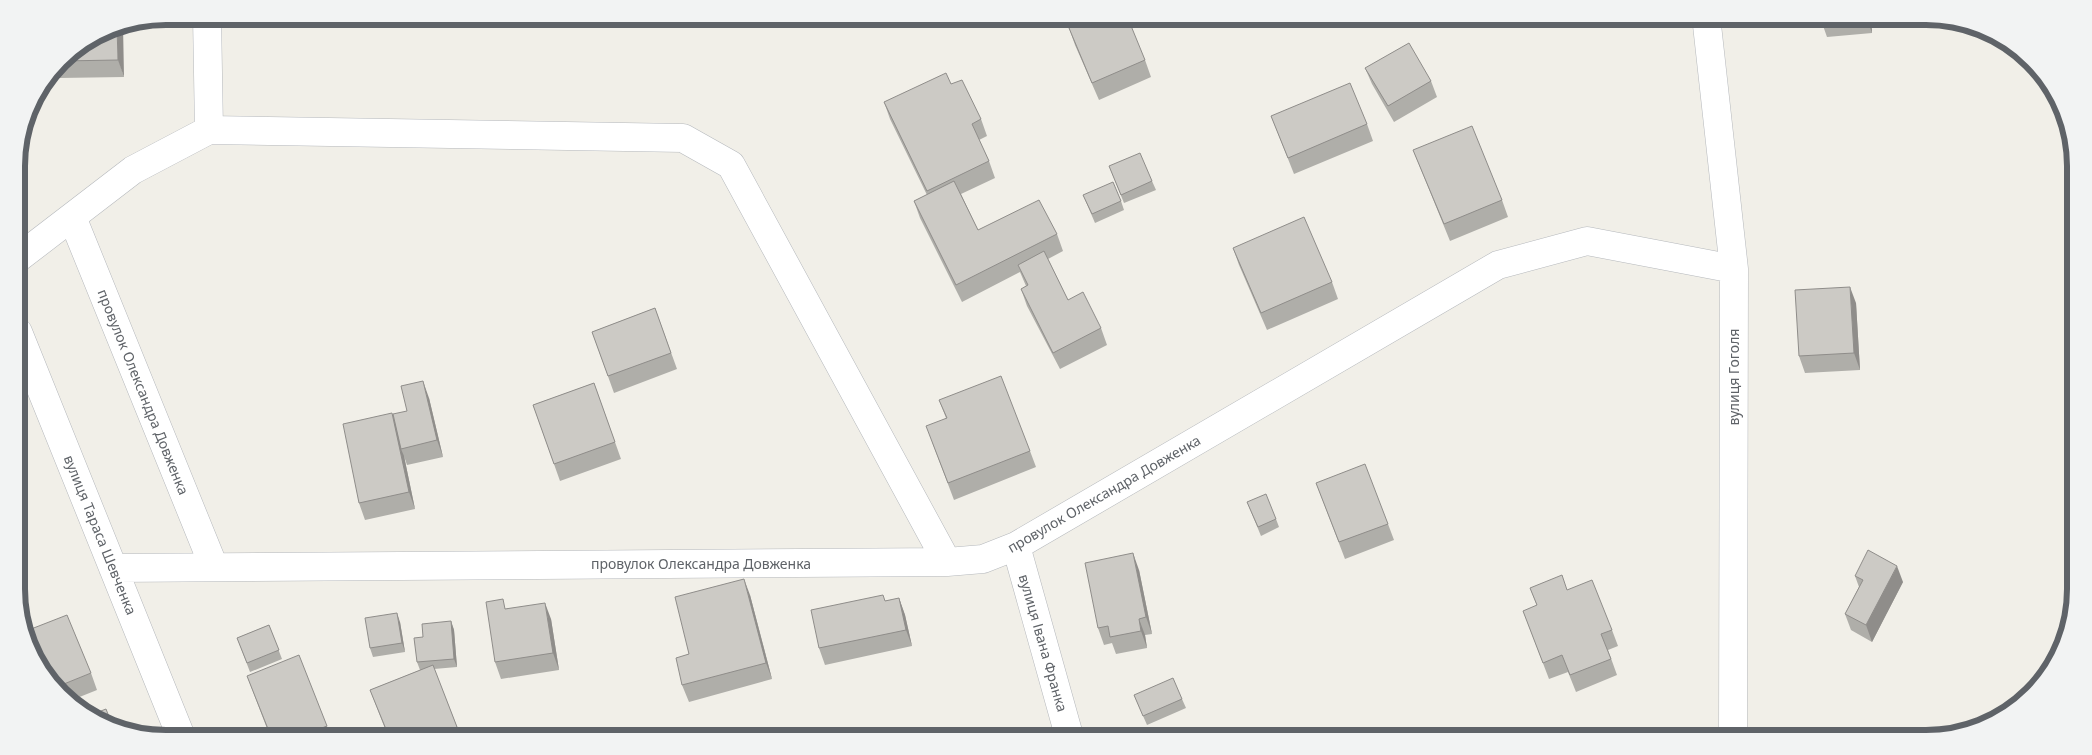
<svg xmlns="http://www.w3.org/2000/svg" width="2092" height="755" viewBox="0 0 2092 755" font-family="'Noto Sans',sans-serif">
<rect width="100%" height="100%" fill="#f1efe8"/>
<g fill="none" stroke-linecap="round" stroke-linejoin="round">
<!-- street casing -->
<g stroke="#b5b8bc" stroke-width="29">
<path id="street" d="M1706,16L1734,269L1733,738
M209,130L683,138L731,165L947,562
M72,217L214,567
M17,259L133,170L209,130L207,16
M18,332L182,739
M1016,546L1070,739
M113,568L947,562L983,559L1016,546L1498,265L1587,241L1734,269"/>
</g>
<!-- street -->
<use href="#street" stroke="#fff" stroke-width="28"/>
</g>
<!-- wall -->
<path fill="#afaea9" d="M1820,16H1871L1872,33L1827,37L1821,20Z
M109,28L124,77L59,78L56,68L67,54Z
M1069,28L1145,60L1151,77L1099,100L1075,45Z
M1365,68L1431,81L1437,97L1394,122L1372,84Z
M951,84L981,119L987,136L979,140L989,161L995,178L961,194L978,230L1057,234L1063,251L1048,259L1068,300L1101,328L1107,345L1060,369L1027,306L1021,289L1026,286L1020,272L962,302L920,218L914,201L927,195L890,119L884,102Z
M1271,116L1367,124L1373,141L1294,174Z
M1413,150L1502,200L1508,217L1450,241Z
M1109,166L1152,181L1156,190L1124,203Z
M1083,195L1121,201L1124,210L1095,223Z
M1233,248L1332,282L1338,299L1267,330L1239,265Z
M1856,303L1860,370L1805,373L1799,356Z
M655,308L677,369L614,393L592,332Z
M594,383L621,459L560,481L533,405Z
M429,398L443,457L407,465L404,456L415,509L365,520L359,503L394,420L407,411Z
M939,400L1030,451L1036,467L954,500L932,442L946,418Z
M1316,483L1388,524L1394,540L1345,559Z
M1247,502L1276,519L1279,527L1261,536Z
M1139,570L1152,634L1145,635L1147,648L1116,654L1112,643L1104,645L1098,628Z
M1855,576L1903,582L1872,642L1851,630L1845,614L1859,587Z
M1530,588L1567,590L1612,630L1618,646L1608,650L1617,675L1576,692L1568,672L1549,679L1523,611L1537,606Z
M750,595L772,679L689,702L682,685L689,654Z
M899,598L905,615L912,646L825,665L819,648L885,601Z
M507,608L551,619L559,670L501,679L495,662Z
M451,621L454,630L457,667L434,669L462,739H389L370,690L420,670L417,662L423,637Z
M400,622L405,652L373,657L370,648Z
M269,625L282,659L250,672L237,638Z
M91,673L97,690L72,700L53,688Z
M247,676L327,726L332,739H271Z
M1134,695L1182,699L1186,708L1147,725Z"/>
<!-- shaded-wall -->
<path fill="#8f8d8a" d="M1866,16H1871L1872,33Z
M123,25L124,77L118,60L117,26Z
M1850,287L1856,303L1860,370L1854,353Z
M423,381L429,398L443,457L437,440Z
M392,413L398,430L401,449L404,456L415,509L409,492Z
M1133,553L1139,570L1152,634L1146,617Z
M1897,566L1903,582L1872,642L1866,625Z
M744,579L750,595L772,679L766,663Z
M899,598L905,615L912,646L906,630Z
M545,603L551,619L559,670L553,653Z
M397,613L400,622L405,652L402,643Z
M1139,619L1145,635L1147,648L1141,631Z
M451,621L454,630L457,667L454,659Z"/>
<!-- building -->
<path fill="#cccac5" stroke="#8f8d8a" d="M1097,16H1127L1145,60L1092,83L1069,28Z
M1820,16H1865L1821,20Z
M117,26L118,60L61,61L67,54L109,28Z
M1409,43L1431,81L1388,106L1365,68Z
M946,73L951,84L962,80L981,119L972,124L989,161L927,191L884,102Z
M1350,83L1367,124L1288,158L1271,116Z
M1472,126L1502,200L1444,224L1413,150Z
M1140,153L1152,181L1121,195L1109,166Z
M954,181L978,230L1039,200L1057,234L956,285L914,201Z
M1113,182L1121,201L1092,214L1083,195Z
M1304,217L1332,282L1261,313L1233,248Z
M1044,251L1068,300L1083,292L1101,328L1053,353L1021,289L1028,285L1018,265Z
M1850,287L1854,353L1799,356L1795,290Z
M655,308L671,353L608,376L592,332Z
M1001,376L1030,451L948,483L926,426L947,418L939,400Z
M423,381L437,440L401,449L393,414L407,411L401,386Z
M594,383L615,442L554,464L533,405Z
M392,413L409,492L359,503L343,424Z
M1365,464L1388,524L1339,542L1316,483Z
M1266,494L1276,519L1258,527L1247,502Z
M1868,550L1897,566L1866,625L1845,614L1863,580L1855,576Z
M1133,553L1146,617L1139,619L1141,631L1110,637L1108,626L1098,628L1085,563Z
M1562,575L1567,590L1592,580L1612,630L1601,634L1611,659L1570,675L1562,655L1543,663L1523,611L1537,605L1530,588Z
M744,579L766,663L682,685L676,658L689,654L675,597Z
M883,595L885,601L899,598L906,630L819,648L811,610Z
M503,599L505,609L545,603L553,653L495,662L486,602Z
M397,613L402,643L370,648L365,618Z
M67,615L91,673L54,688L26,631Z
M451,621L454,659L417,662L414,638L423,637L422,624Z
M269,625L279,650L247,663L237,638Z
M299,655L327,726L294,739H272L247,676Z
M433,665L457,727L429,739H390L370,690Z
M1173,678L1182,699L1143,716L1134,695Z
M106,709L113,727L93,714Z
M324,731L326,739H306Z"/>
<g text-anchor="middle" stroke-width="4" stroke-linejoin="round" paint-order="stroke">
<!-- street labels -->
<g font-size="14" fill="#5f6368" stroke="#fff">
<text transform="translate(1734 377) rotate(-90)" y="5">вулиця Гоголя</text>
<text transform="translate(143 392) rotate(68)" y="5">провулок Олександра Довженка</text>
<text transform="translate(1104 494) rotate(-30)" y="5">провулок Олександра Довженка</text>
<text transform="translate(100 535) rotate(68)" y="5">вулиця Тараса Шевченка</text>
<text x="701" y="569">провулок Олександра Довженка</text>
<text transform="translate(1043 643) rotate(74)" y="5">вулиця Івана Франка</text>
</g>
</g>
<!-- crop -->
<path d="M0 0H2092V755H0ZM166 25H1926A141 141 0 0 1 2067 166V589A141 141 0 0 1 1926 730H166A141 141 0 0 1 25 589V166A141 141 0 0 1 166 25Z" fill="#f2f3f3" fill-rule="evenodd"/>
<path fill="none" stroke="#5f6368" stroke-width="6" d="M166 25H1926A141 141 0 0 1 2067 166V589A141 141 0 0 1 1926 730H166A141 141 0 0 1 25 589V166A141 141 0 0 1 166 25Z"/>
</svg>
